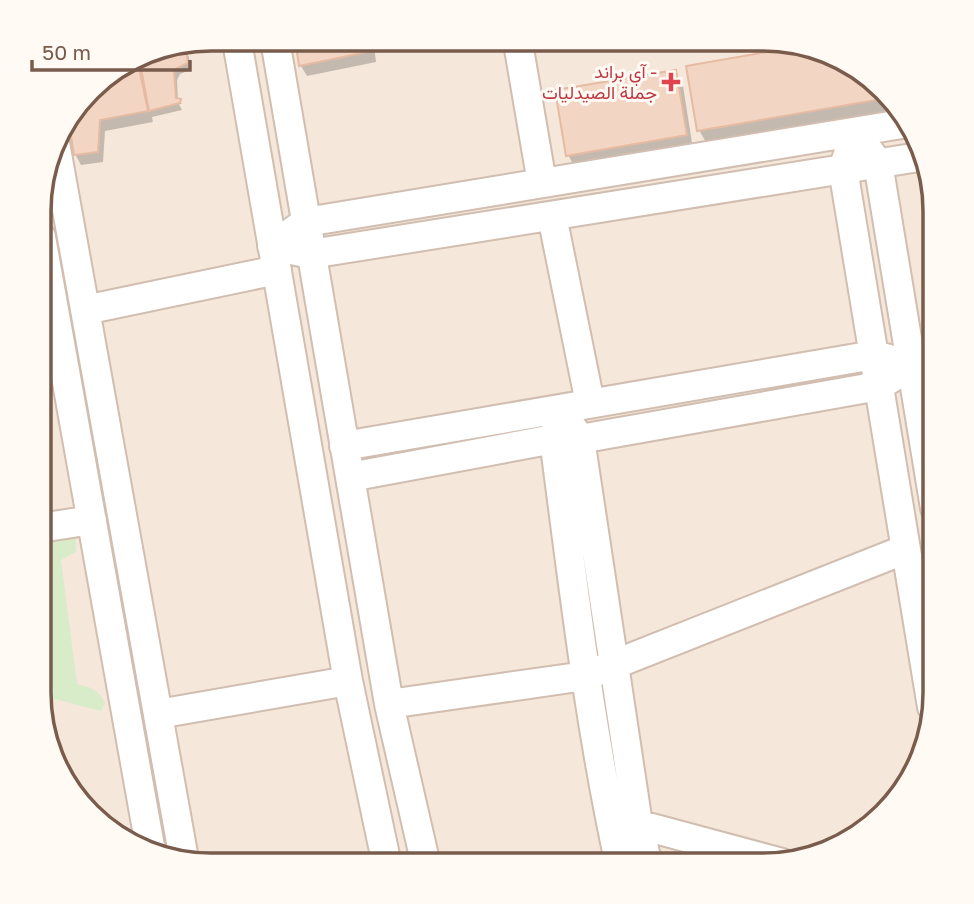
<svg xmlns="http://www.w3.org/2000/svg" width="974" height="904" viewBox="0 0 974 904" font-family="'Golos Text',Vazirmatn,sans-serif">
<rect width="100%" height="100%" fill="#fdf6ec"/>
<!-- residential -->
<path fill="#f5e8da" d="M774,39L840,56L893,98L922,145L935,200V693L918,769L876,823L828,852L774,865H211L135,848L81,806L52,758L39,704L42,178L62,125L98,81L155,48Z"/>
<!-- green -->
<path fill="#d8ecc9" d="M63,536L76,539V552L61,560L77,684C92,688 98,689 105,703L101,711L39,695L40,557L44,556V539Z"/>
<!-- shadow -->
<path fill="#0003" d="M374,45L376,62L307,76L301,66L298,46Z
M185,50L189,57L190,70L180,74L177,80L178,100L182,104H179L182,110L152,117L153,122L105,131L103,162L81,165L75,154L69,116L98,81L137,59L143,69Z
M840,56L885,91L888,113L707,144L699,130Z
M675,72L683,86L693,149L576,169L568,155Z"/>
<!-- building -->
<path fill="#f3d5c3" stroke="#e6bba3" stroke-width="2" d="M371,45L372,51L299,66L296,46Z
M802,46L840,56L880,87L882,99L697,131L686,66Z
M186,48L188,63L177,68L174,72L176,98L181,99L180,103L149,111L139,57L143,55Z
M137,58L148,111L100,120L98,152L74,155L68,118L98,81Z
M676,70L687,135L566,156L555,90Z"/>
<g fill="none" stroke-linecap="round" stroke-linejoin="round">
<!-- minor casing -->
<g stroke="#d1beb0" stroke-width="32">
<path id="minor" d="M518,43L542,183
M276,46L389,704L426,865
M238,47L348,681L387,865
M908,123L306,222L272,246L311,254L925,156
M55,143L184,859
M867,148L878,163L935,508
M849,151L843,169L932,707
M552,216L590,403
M41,237L151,852
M85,310L277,270
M558,422L554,439C573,582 589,725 620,865
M570,424L580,439L638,824L648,865
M344,446L874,355L912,365
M350,477L554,439H580L879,386L895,376
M40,528L92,520
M389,704L585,676L906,549
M158,714L348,681
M622,820L782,863"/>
</g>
<!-- minor -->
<use href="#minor" stroke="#fff" stroke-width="28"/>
</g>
<!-- markers -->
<path fill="#e0444e" stroke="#fffaf3" stroke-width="2.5" d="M667.5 71.5h7v7h7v7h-7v7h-7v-7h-7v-7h7z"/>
<g text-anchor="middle" stroke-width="6" stroke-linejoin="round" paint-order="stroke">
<!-- health labels -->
<g font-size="18" fill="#be3a42" stroke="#fffaf3" text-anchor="end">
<text x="657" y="78">آي براند -<tspan x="657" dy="21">جملة الصيدليات</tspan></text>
</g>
</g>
<!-- crop -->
<path d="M0 0H974V904H0ZM211 51H763A160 160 0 0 1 923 211V693A160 160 0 0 1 763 853H211A160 160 0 0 1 51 693V211A160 160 0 0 1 211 51Z" fill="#fffaf3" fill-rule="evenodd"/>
<path fill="none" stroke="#7a5c4d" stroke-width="3.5" d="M211 51H763A160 160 0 0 1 923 211V693A160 160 0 0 1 763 853H211A160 160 0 0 1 51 693V211A160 160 0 0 1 211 51Z"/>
<!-- scale -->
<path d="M32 60v10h158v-10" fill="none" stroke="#7a5c4d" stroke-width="3.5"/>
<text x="42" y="60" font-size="21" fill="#7a5c4d" stroke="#fffaf3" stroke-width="5" paint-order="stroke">50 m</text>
</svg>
